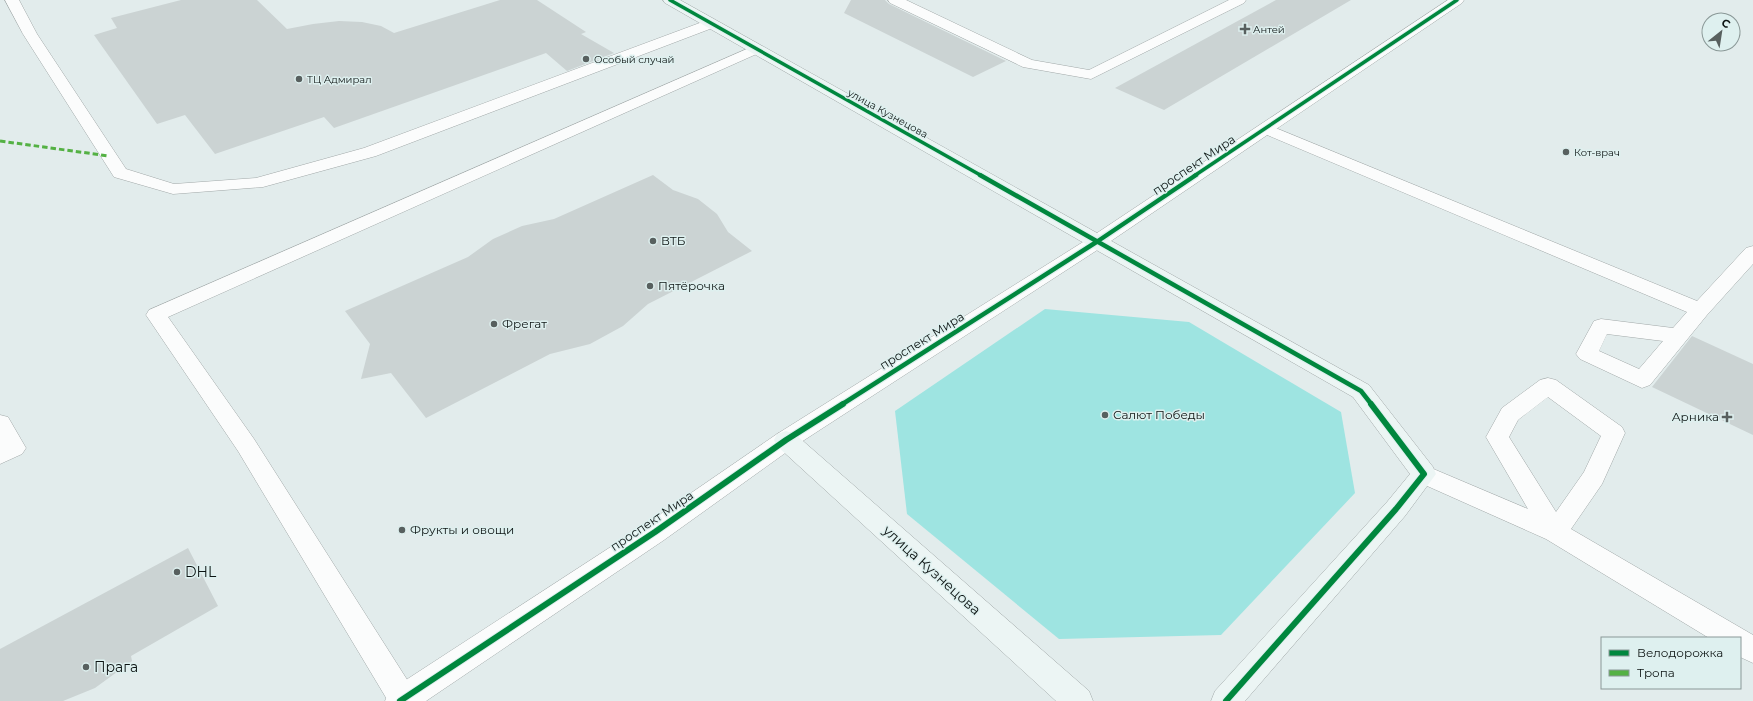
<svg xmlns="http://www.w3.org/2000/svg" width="1753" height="701" viewBox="0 0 1753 701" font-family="Montserrat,sans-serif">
<rect width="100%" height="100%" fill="#e2ecec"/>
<!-- green -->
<path fill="#9ee4e1" d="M1045,309L1189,322L1341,412L1355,493L1221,635L1059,639L907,514L895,411Z"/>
<!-- building -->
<path fill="#cbd3d3" d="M181,0H257L287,29L313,24L339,21L362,22L381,26L394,33L500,0H537L586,32L581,34L614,53L567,71L546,53L334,128L324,117L215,154L185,115L157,124L94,35L117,28L111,18Z
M851,0H885L889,4L1006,61L973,77L844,13Z
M1276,0H1351L1164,110L1115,88Z
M653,175L673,190L698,199L717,214L728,232L752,251L648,304L623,326L590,344L550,354L426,418L391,373L361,379L370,344L345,311L468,257L493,239L522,226L554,219Z
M1692,336L1753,364V435L1652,387Z
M188,548L218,606L131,656L132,661L95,688L63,701H0V649Z"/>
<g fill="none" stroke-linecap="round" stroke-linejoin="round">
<!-- lane casing -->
<g stroke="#a1a8a8" stroke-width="1">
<path id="lane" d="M5,0H19L37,34L126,169L174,184L256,178L364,148L705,21H715L717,24L715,27L376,156L263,187L173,194L114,177L23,34Z
M888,0H906L1032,60L1089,70L1229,0H1246L1244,3L1091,79L1023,67L890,3Z
M756,45L761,46L763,49L761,52L168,317L254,439L413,689L417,699V701H388L238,451L146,315L149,310Z
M1266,124L1697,301L1746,248L1753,246V264L1707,315L1650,385L1642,388L1580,359L1576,354L1594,321L1601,319L1673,328L1687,312L1260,132L1258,129L1260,126ZM1607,334L1663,341L1639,369L1599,351Z
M1548,378L1556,380L1622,427L1625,433L1602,484L1571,529L1753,635V663L1740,657V638H1709L1546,539L1416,481L1412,474L1416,467L1424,465L1528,509L1486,437L1502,408L1540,380ZM1548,397L1601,436L1584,472L1556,512L1509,437L1518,420Z
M0,415L8,417L26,448L22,454L0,464Z"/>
</g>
<!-- street casing -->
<g stroke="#a1a8a8" stroke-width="1">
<path id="street" d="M1448,0H1464L1462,3L1105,245L795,446L664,540L426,701H385L389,691L646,524L777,434L1091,237Z"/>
</g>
<!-- secondary casing -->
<g stroke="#a1a8a8" stroke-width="1">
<path id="secondary" d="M663,0H680L1369,385L1433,467L1436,474L1405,516L1245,701H1211L1215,691L1387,502L1410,474L1353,397L665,3Z
M786,431L795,434L1089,691L1093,701H1056L777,446L774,440L777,434Z"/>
</g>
<!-- lane -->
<use href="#lane" fill="#fbfcfc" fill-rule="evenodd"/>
<!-- street -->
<use href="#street" fill="#fbfcfc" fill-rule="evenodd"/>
<!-- secondary -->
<use href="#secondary" fill="#ecf5f4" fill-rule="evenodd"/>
<!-- quiet -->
<path stroke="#54b144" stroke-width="3" stroke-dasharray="5.5 3" stroke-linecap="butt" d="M0,141L109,156"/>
<!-- cycleway-far2 casing -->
<g stroke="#def0ef" stroke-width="5.5">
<path id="cycleway-far2" d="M670,0L982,176
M1194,176L1457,0"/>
</g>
<!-- cycleway-far1 casing -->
<g stroke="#def0ef" stroke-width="7">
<path id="cycleway-far1" d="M980,175L1361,391L1372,405
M841,405L1098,241L1196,175"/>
</g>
<!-- cycleway casing -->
<g stroke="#def0ef" stroke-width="8">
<path id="cycleway" d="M400,701L655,532L786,440L843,404
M1226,701L1396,509L1424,474L1371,404"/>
</g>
<!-- cycleway-far2 -->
<use href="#cycleway-far2" stroke="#00873e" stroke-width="3.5"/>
<!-- cycleway-far1 -->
<use href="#cycleway-far1" stroke="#00873e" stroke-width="4.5"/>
<!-- cycleway -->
<use href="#cycleway" stroke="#00873e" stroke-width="6"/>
</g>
<!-- markers -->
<g fill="#58605f" stroke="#def0ef" stroke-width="1.5">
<path d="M1243 23h4v4h4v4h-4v4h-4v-4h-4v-4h4z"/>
<circle cx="586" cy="59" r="4"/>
<circle cx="299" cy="79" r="4"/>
<circle cx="1566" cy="152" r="4"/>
<circle cx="653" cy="241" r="4"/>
<circle cx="650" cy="286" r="4"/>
<circle cx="494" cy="324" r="4"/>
<circle cx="1105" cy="415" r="4"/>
<path d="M1725 411h4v4h4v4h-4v4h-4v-4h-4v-4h4z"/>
<circle cx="402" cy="530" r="4"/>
<circle cx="177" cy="572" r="4"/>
<circle cx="86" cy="667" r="4"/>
</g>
<g text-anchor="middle" stroke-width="3" stroke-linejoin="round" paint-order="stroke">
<!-- far-poi labels -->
<g font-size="10" fill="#0d1413" stroke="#def0ef" text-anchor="start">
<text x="1253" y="33">Антей</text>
<text x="594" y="63">Особый случай</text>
<text x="307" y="83">ТЦ Адмирал</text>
<text x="1574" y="156">Кот-врач</text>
</g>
<!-- far-street labels -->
<g font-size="10" fill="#0d1413" stroke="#def0ef">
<text transform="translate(888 113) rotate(29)" y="4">улица Кузнецова</text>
</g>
<!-- street labels -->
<g font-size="12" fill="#0d1413" stroke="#def0ef">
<text transform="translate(1194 165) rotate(-34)" y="4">проспект Мира</text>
<text transform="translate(922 341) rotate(-32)" y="4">проспект Мира</text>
<text transform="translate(652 521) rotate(-34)" y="4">проспект Мира</text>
</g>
<!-- poi labels -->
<g font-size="12" fill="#0d1413" stroke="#def0ef" text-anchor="start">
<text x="661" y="245">ВТБ</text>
<text x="658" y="290">Пятёрочка</text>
<text x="502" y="328">Фрегат</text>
<text x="1113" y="419">Салют Победы</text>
<text x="1719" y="421" text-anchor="end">Арника</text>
<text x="410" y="534">Фрукты и овощи</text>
</g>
<!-- near-street labels -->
<g font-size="14" fill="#0d1413" stroke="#def0ef">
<text transform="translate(932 570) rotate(42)" y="5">улица Кузнецова</text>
</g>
<!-- near-poi labels -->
<g font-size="14" fill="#0d1413" stroke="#def0ef" text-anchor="start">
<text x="185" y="577">DHL</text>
<text x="94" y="672">Прага</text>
</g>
</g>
<!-- legend -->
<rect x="1601" y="637" width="140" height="52" fill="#def0ef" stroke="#8a9897"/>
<rect x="1609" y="650" width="20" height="6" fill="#00873e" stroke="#8a9897"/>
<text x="1637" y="657" font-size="12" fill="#0d1413">Велодорожка</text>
<rect x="1609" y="670" width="20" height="6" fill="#54b144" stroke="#8a9897"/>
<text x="1637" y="677" font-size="12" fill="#0d1413">Тропа</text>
<!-- north arrow -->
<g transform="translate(1721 32) rotate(30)"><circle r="19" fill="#def0ef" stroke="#8a9897"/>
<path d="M0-3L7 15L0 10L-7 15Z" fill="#58605f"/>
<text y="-6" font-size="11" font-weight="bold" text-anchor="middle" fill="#0d1413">С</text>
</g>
</svg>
